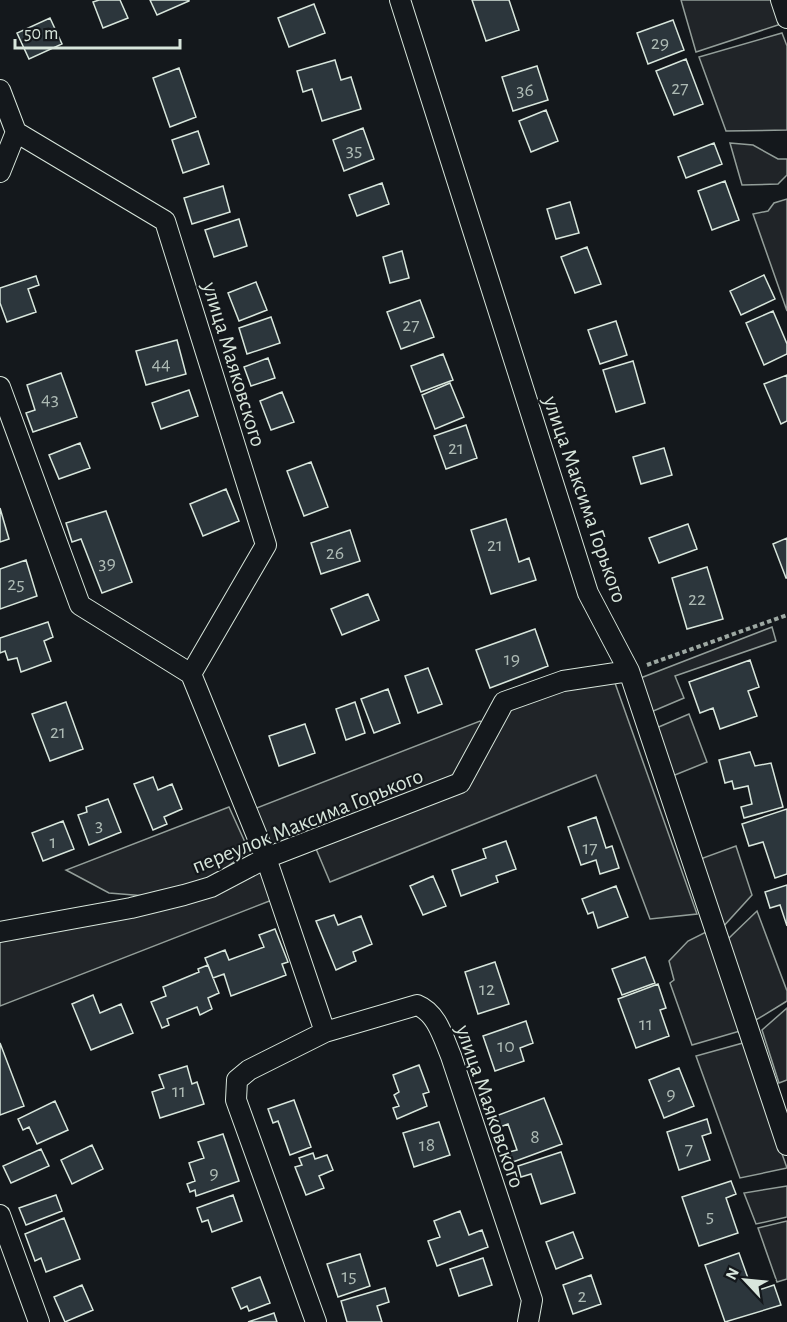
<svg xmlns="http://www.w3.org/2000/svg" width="787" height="1322" viewBox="0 0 787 1322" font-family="'Alegreya Sans',sans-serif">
<rect width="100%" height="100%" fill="#14181c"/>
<!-- green -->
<path fill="#202428" stroke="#939e99" stroke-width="1.5" d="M681,0H773L781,24L696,52Z
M782,33L787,46V130L726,131L699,57Z
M730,143L753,145L778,159H787V175L778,184L742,185Z
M787,199V311L753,214L768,211L774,203Z
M772,627L776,641L675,676L684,698L651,712L638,679Z
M615,683L697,914L650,919L596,775L330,882L314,844L463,789L506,708L557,689Z
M689,714L707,762L670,777L654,729Z
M480,721L483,723L450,784L274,854L254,809Z
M229,807L249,851L210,879L146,896L109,893L66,870Z
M736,846L752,895L721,929L698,869L703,858Z
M262,866L272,900L0,1006V940L208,898Z
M757,911L787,991V1001L756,1020L727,940Z
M706,932L740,1031L692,1045L670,983L674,980L669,961L688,941Z
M787,1008V1080L779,1083L762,1030Z
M743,1043L787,1168L740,1178L696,1056Z
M787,1186V1217L756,1224L744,1193Z
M787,1221V1279L777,1282L758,1228Z"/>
<!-- building -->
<path fill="#2c363c" stroke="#d8e6dc" stroke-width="1.5" d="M99,0H120L128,18L103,28L93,2Z
M150,0H189V1L157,15Z
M472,0H509L519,30L486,41Z
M314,4L325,33L289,47L278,18Z
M50,18L62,44L29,59L17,33Z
M673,20L684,50L648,64L637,33Z
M686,59L703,104L674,115L656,71Z
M335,60L341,80L351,77L361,109L322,121L312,89L303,92L297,71Z
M537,66L548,100L513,111L502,77Z
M179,68L196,117L170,127L153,78Z
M546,110L558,141L531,152L519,121Z
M363,128L374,159L344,171L333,140Z
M198,131L209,164L183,173L172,140Z
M714,143L722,164L686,178L678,157Z
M725,181L739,220L712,230L698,191Z
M382,183L389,204L357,216L349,195Z
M223,186L230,212L192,224L184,198Z
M570,202L579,233L556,239L547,209Z
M239,219L247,246L214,257L205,230Z
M587,247L601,284L575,293L561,257Z
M402,251L409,278L390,283L383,257Z
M764,275L775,299L741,315L730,291Z
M36,276L39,285L28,289L36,312L7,322L0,303V288Z
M256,282L267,310L239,321L228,293Z
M420,300L434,337L401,349L387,312Z
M773,311L787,344V354L764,365L746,323Z
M271,317L280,343L247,354L239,328Z
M616,321L627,355L600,364L588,330Z
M177,340L186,374L146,385L136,351Z
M443,354L453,380L421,392L411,366Z
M268,358L275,378L251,386L244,367Z
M633,361L645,403L616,412L603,370Z
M61,373L77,417L33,432L26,413L35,410L27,385Z
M787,375V421L781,424L764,384Z
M450,383L464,417L435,429L422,395Z
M189,390L198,416L161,429L152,403Z
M282,392L294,422L271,430L260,401Z
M466,425L477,458L446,469L434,436Z
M80,443L90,468L59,479L49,455Z
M664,448L672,475L641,484L633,457Z
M311,462L328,507L304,516L287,471Z
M226,489L239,521L203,536L190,504Z
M0,508L9,539L0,542Z
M106,511L132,582L102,593L81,539L72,542L66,523Z
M506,519L519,562L529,558L536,580L491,594L471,530Z
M688,524L697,549L659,563L649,538Z
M350,530L360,561L321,574L311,543Z
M787,538V578H786L773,544Z
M26,560L37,596L0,609V569Z
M707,567L723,619L687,629L672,578Z
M368,594L379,620L342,635L331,609Z
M48,622L53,637L44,641L51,661L21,672L17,658L8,660L5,651L0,653V638Z
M535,629L548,666L490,688L476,650Z
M750,660L759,687L748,691L757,716L720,729L713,708L700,713L689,682Z
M428,668L442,704L418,713L405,676Z
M388,689L400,723L374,733L361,699Z
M66,702L83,749L50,761L32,714Z
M355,702L365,733L346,740L336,709Z
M305,724L315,753L279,766L269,736Z
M750,752L755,766L771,763L783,807L744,818L741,807L752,804L748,786L734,789L732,781L725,783L719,760Z
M153,777L158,790L172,784L182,809L164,817L167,824L153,830L134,784Z
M108,799L121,832L89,845L78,815L87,812L86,807Z
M787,809V874L775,878L763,842L749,846L742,824Z
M596,817L606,848L612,846L619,868L600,874L596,860L581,865L568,827Z
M63,821L74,849L43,861L32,833Z
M506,841L516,869L496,876L498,882L461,896L452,870L486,858L483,849Z
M433,876L446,906L423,915L410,886Z
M787,885V926L780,905L770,908L765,892Z
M616,886L628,917L598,928L593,912L588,914L582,899Z
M334,915L338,925L361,916L372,944L353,952L356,961L336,970L316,921Z
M275,929L288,962L282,964L286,975L231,996L224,974L213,978L205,958L225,950L229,960L264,947L259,935Z
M645,957L655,983L622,995L612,969Z
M495,962L509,1004L478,1014L465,972Z
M208,965L219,993L208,998L212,1009L200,1015L197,1007L167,1019L169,1025L162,1028L151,1002L166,996L163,987L199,972L198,969Z
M658,984L666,1008L660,1010L669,1036L636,1048L618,999Z
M93,995L100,1013L121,1004L133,1033L91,1050L72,1004Z
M526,1021L533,1043L520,1048L524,1061L495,1071L483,1036Z
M0,1043L24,1106L0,1115Z
M419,1065L429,1092L423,1094L427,1106L397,1119L393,1108L399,1106L394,1095L399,1092L393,1075Z
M187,1066L192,1084L197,1082L204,1104L160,1118L152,1092L164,1088L159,1075Z
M679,1068L694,1106L664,1118L649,1080Z
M544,1098L562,1144L513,1162L509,1152L517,1150L508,1124L500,1127L496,1116Z
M294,1100L311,1147L290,1155L278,1121L273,1123L268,1109Z
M55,1101L68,1130L37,1144L29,1127L23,1130L18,1119Z
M707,1119L711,1133L702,1136L710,1160L679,1170L667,1132Z
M439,1122L450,1155L414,1167L403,1133Z
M223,1134L239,1181L196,1196L195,1190L190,1192L187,1184L195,1181L189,1163L204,1158L198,1142Z
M92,1145L103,1169L72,1184L61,1160Z
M41,1149L49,1166L11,1183L3,1166Z
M561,1152L575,1193L541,1204L531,1174L521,1177L518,1166Z
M313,1153L315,1159L327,1155L333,1170L319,1176L324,1188L306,1195L295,1167L302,1165L299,1158Z
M731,1181L736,1194L726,1198L738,1233L699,1246L682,1197Z
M56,1195L62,1211L26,1225L19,1208Z
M233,1195L242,1221L212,1232L208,1220L202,1222L197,1208Z
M460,1211L469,1235L482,1230L488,1247L437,1266L428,1241L440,1237L434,1221Z
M64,1218L80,1259L46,1272L41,1258L35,1261L25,1234Z
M573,1232L583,1258L556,1269L546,1242Z
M739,1253L753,1292L774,1285L781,1305L725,1322L705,1265Z
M360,1254L370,1286L338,1297L327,1264Z
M483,1258L492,1285L459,1296L450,1269Z
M591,1275L601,1304L573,1314L563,1285Z
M260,1277L270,1303L249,1311L247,1306L241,1309L232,1288Z
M82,1285L93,1310L65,1322L54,1297Z
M385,1288L389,1302L377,1306L382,1322H347L341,1301Z
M274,1313L277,1322H248Z"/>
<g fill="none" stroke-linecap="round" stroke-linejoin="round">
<!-- street casing -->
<g stroke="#d8e6dc" stroke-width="22">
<path id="street" d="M400,0L588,593L629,671L787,1145
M781,0L787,18
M0,90L16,132L165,221L266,545L191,674L266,858L325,1032L417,1005C437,1013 443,1037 451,1056L532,1300L528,1322
M0,172L16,132
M0,387L80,605L191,674
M0,932L131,908L184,895L211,887L266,858L460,783L504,702L563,681L629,671
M0,1215L39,1322
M316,1322L236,1100L237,1080L249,1070L325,1032"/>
</g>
<!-- path -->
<path stroke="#9da8a2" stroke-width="4" stroke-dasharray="4.5 3" stroke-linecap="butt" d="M647,665L787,615"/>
<!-- street -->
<use href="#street" stroke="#14181c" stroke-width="20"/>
</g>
<g text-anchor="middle" stroke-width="4.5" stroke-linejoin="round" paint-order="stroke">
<!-- number labels -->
<g font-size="20" fill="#adbab4">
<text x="660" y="49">29</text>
<text x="680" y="94">27</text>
<text x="525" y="96">36</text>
<text x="354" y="156">35</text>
<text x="411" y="331">27</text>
<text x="161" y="370">44</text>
<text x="50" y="405">43</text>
<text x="456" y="454">21</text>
<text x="495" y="551">21</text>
<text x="335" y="559">26</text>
<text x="107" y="569">39</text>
<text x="16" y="590">25</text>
<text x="697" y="605">22</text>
<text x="512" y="665">19</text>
<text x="58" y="738">21</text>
<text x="99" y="831">3</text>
<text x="53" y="848">1</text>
<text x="590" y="854">17</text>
<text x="487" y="995">12</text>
<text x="646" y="1030">11</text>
<text x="506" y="1052">10</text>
<text x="179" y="1097">11</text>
<text x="671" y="1100">9</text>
<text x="535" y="1143">8</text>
<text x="427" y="1151">18</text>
<text x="689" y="1155">7</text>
<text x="214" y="1179">9</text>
<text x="710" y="1222">5</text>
<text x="349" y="1282">15</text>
<text x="582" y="1302">2</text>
</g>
<!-- street labels -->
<g font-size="22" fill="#d8e6dc" stroke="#14181c">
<text transform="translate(235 364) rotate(73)" y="8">улица Маяковского</text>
<text transform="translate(586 499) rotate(71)" y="8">улица Максима Горького</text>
<text transform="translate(307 820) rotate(-22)" y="8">переулок Максима Горького</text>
<text transform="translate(491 1106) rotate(71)" y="8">улица Маяковского</text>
</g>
</g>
<!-- north arrow -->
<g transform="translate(745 1280) rotate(296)" stroke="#14181c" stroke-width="4.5" paint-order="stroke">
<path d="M0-4.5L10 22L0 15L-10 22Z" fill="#d8e6dc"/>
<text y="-9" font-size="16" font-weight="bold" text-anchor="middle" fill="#d8e6dc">N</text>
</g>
<!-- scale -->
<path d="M15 39v9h165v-9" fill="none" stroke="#d8e6dc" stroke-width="3"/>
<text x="24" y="39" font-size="18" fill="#d8e6dc" stroke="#14181c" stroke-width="4.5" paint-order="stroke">50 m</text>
</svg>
